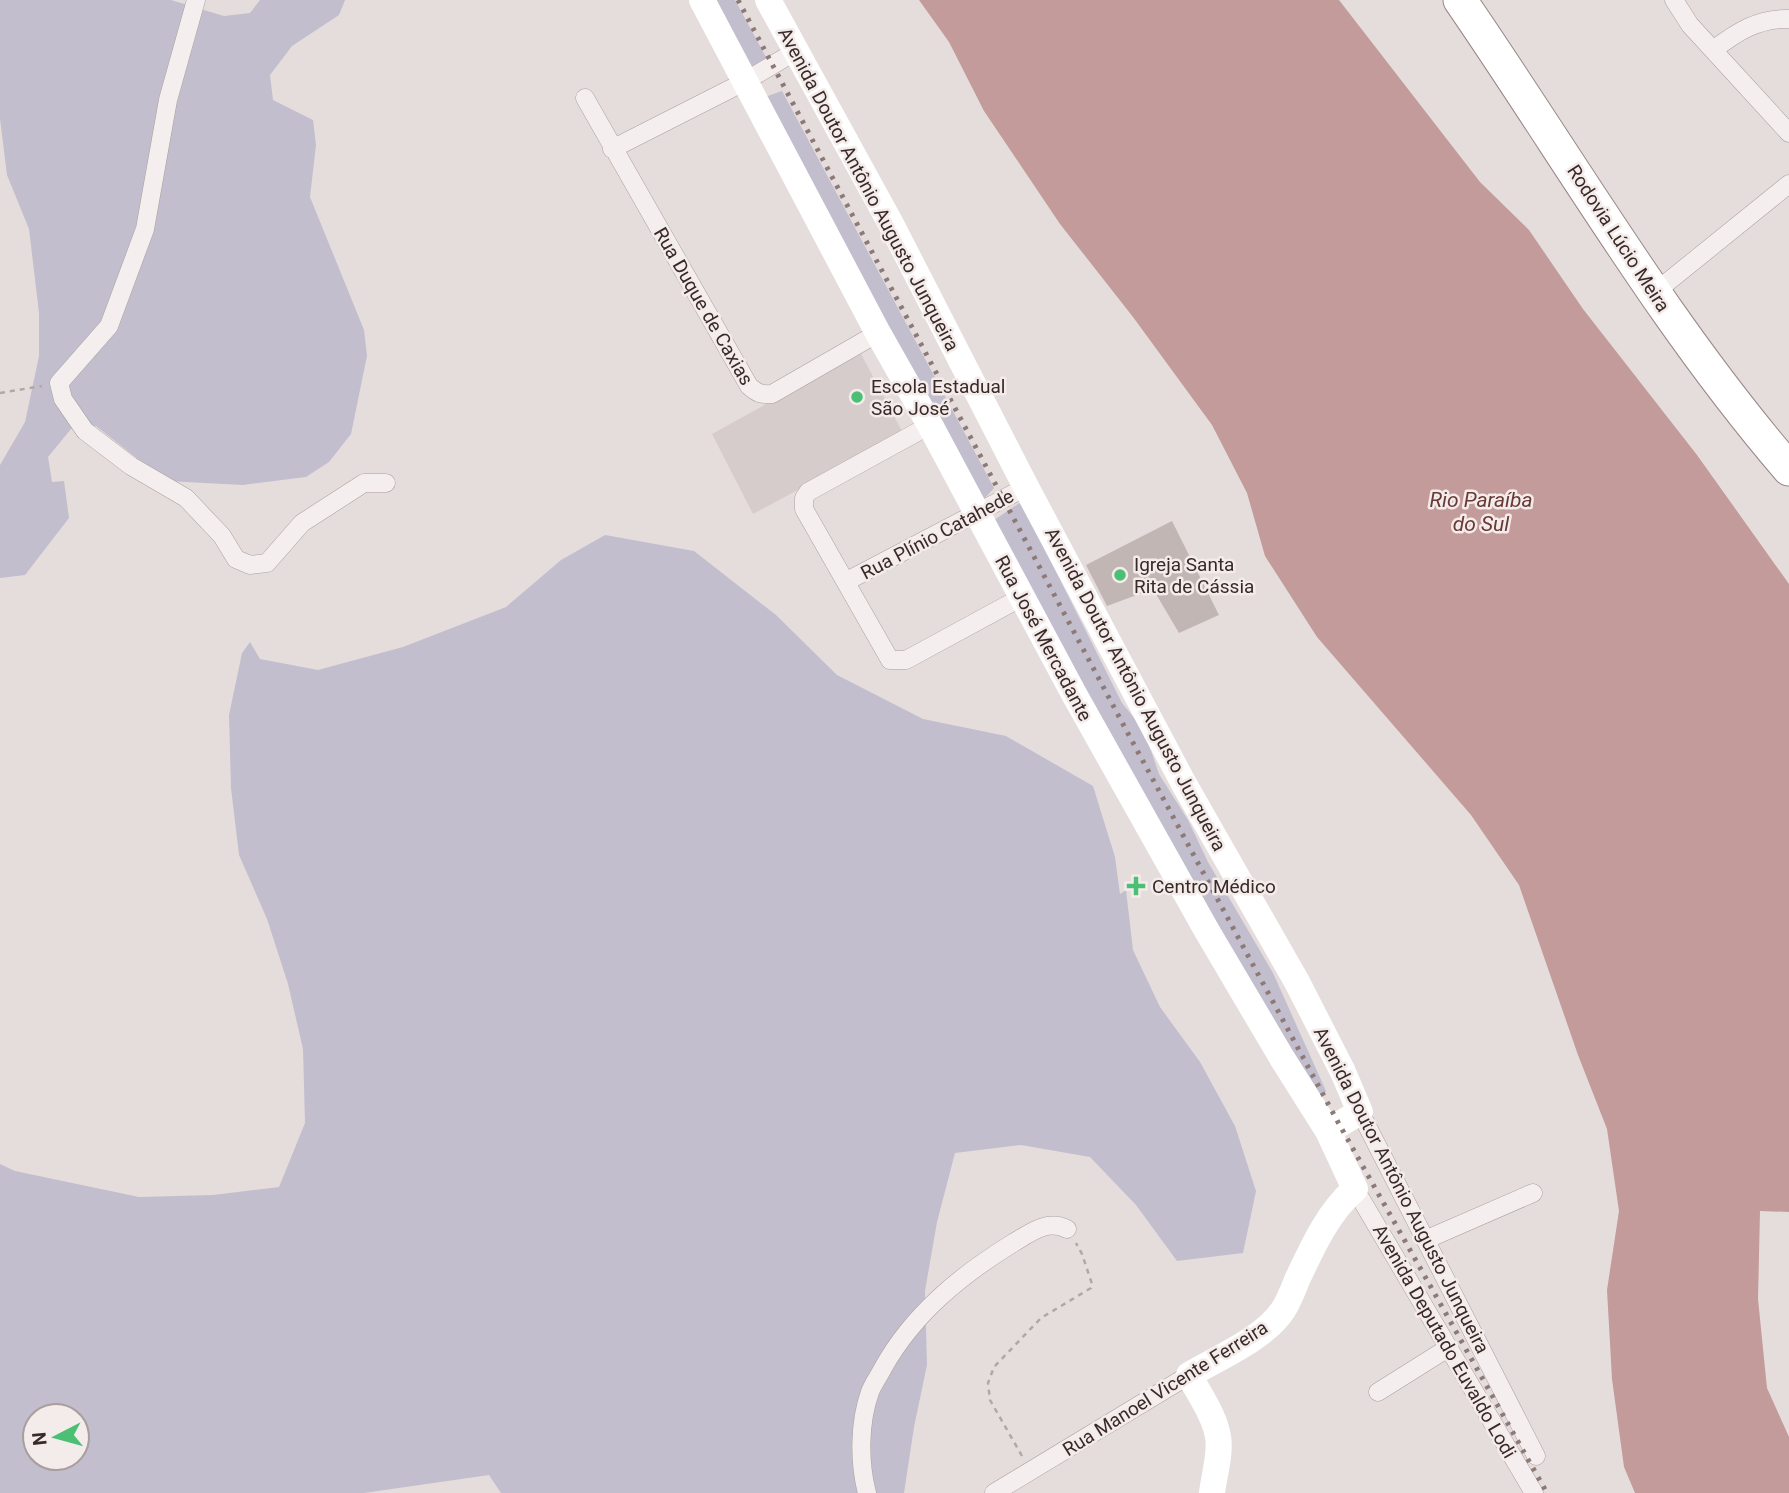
<svg xmlns="http://www.w3.org/2000/svg" width="1789" height="1493" viewBox="0 0 1789 1493" font-family="Roboto,sans-serif">
<rect width="100%" height="100%" fill="#e5dddc"/>
<!-- built -->
<path fill="#d6cccb" d="M860,352L903,433L753,514L712,434Z"/>
<!-- green -->
<path fill="#c2bece" fill-rule="evenodd" d="M0,0H171L224,16L250,13L260,0H345L339,15L292,46L270,75L273,100L313,120L316,145L310,197L364,330L367,356L351,434L329,462L306,477L243,485L166,481L96,426L71,429L48,457L52,482L64,481L69,518L25,575L0,578V465L25,422L39,356V313L29,229L7,175L0,119Z
M707,0H735L768,61L747,76Z
M782,91L994,488L977,507L762,98Z
M1021,502L1122,703L1144,730L1159,774L1188,820L1208,862L1273,973L1326,1091L1314,1107L988,524Z
M605,535L694,551L776,615L837,675L923,719L1006,736L1093,786L1115,857L1120,894L1126,890L1133,950L1160,1007L1200,1062L1235,1126L1256,1191L1243,1253L1177,1261L1136,1205L1090,1157L1021,1145L955,1153L937,1222L925,1291L927,1365L914,1427L904,1493H501L489,1475L364,1493H0V1164L15,1171L139,1197L213,1195L279,1187L305,1123L303,1049L288,984L267,919L239,855L231,788L229,715L242,653L250,642L260,659L318,670L403,647L506,607L561,560ZM35,1416H77V1458H35Z"/>
<!-- water -->
<path fill="#c29b9a" d="M919,0H1339L1480,182L1529,230L1583,309L1697,455L1789,584V1212L1760,1211L1758,1299L1767,1388L1789,1437V1493H1635L1624,1467L1612,1379L1607,1290L1619,1211L1607,1129L1578,1055L1519,885L1471,815L1317,637L1265,556L1247,493L1212,425L1133,317L1060,224L984,111L949,42Z"/>
<!-- building -->
<path fill="#c1b6b4" d="M1172,521L1219,615L1179,633L1153,589L1107,606L1086,565Z"/>
<g fill="none" stroke-linecap="round" stroke-linejoin="round">
<!-- street casing -->
<g stroke="#aba09e" stroke-width="19">
<path id="street" d="M196,0L168,100L145,229L109,326L59,383L63,399L85,431L131,466L186,498L222,536L236,559L250,565L267,563L302,523L364,483H386
M1674,0L1690,25L1789,133
M1713,50C1737,32 1758,18 1789,19
M585,98L749,386C757,393 761,395 772,394L878,333
M612,149L744,82L796,51
M1654,293L1789,184
M930,425L808,492L804,498V509L890,660H906L1022,597
M847,581L1026,487
M1360,1112L1536,1456
M1355,1189L1534,1493
M1425,1240L1533,1193
M1378,1392L1448,1348
M867,1493C859,1462 859,1423 870,1392C873,1384 879,1376 883,1368C913,1314 961,1275 1013,1243C1030,1233 1047,1219 1067,1229
M994,1493L1189,1375"/>
</g>
<!-- highway casing -->
<g stroke="#9a8785" stroke-width="35">
<path id="highway" d="M1460,0C1568,157 1664,324 1789,469"/>
</g>
<!-- path -->
<path stroke="#b1a8a6" stroke-width="2.5" stroke-dasharray="5 5" stroke-linecap="butt" d="M0,393L42,386
M1022,1456L990,1400L988,1383L994,1367L1041,1318L1091,1288L1092,1284L1082,1254L1076,1243"/>
<!-- street -->
<use href="#street" stroke="#f4efee" stroke-width="18"/>
<!-- secondary -->
<path stroke="#fff" stroke-width="26" d="M702,0L878,333L930,425L1074,694L1207,931L1282,1058L1328,1131L1355,1189C1328,1212 1312,1248 1297,1280C1293,1290 1289,1301 1283,1310C1265,1338 1218,1358 1189,1375C1199,1394 1215,1416 1218,1437C1221,1453 1214,1476 1212,1493
M768,0L891,224L1026,487L1184,784L1297,982L1343,1072L1360,1112L1328,1131"/>
<!-- highway -->
<use href="#highway" stroke="#fff" stroke-width="33"/>
<!-- rail -->
<path stroke="#8d7a77" stroke-width="5" stroke-dasharray="3.5 7" stroke-linecap="butt" d="M738,0L1124,726L1339,1124L1547,1493"/>
</g>
<!-- markers -->
<g fill="#4bc075" stroke="#f3eceb" stroke-width="2.5">
<circle cx="857" cy="397" r="7"/>
<circle cx="1120" cy="575" r="7"/>
<path d="M1132.5 875.5h7v7h7v7h-7v7h-7v-7h-7v-7h7z"/>
</g>
<g text-anchor="middle" stroke-width="5" stroke-linejoin="round" paint-order="stroke">
<!-- street labels -->
<g font-size="19" fill="#3a2a27" stroke="#f3eceb">
<text transform="translate(869 189) rotate(62)" y="7">Avenida Doutor Antônio Augusto Junqueira</text>
<text transform="translate(1619 238) rotate(57)" y="7">Rodovia Lúcio Meira</text>
<text transform="translate(704 306) rotate(60)" y="7">Rua Duque de Caxias</text>
<text transform="translate(937 534) rotate(-28)" y="7">Rua Plínio Catahede</text>
<text transform="translate(1044 638) rotate(62)" y="7">Rua José Mercadante</text>
<text transform="translate(1136 689) rotate(62)" y="7">Avenida Doutor Antônio Augusto Junqueira</text>
<text transform="translate(1402 1190) rotate(63)" y="7">Avenida Doutor Antônio Augusto Junqueira</text>
<text transform="translate(1445 1341) rotate(60)" y="7">Avenida Deputado Euvaldo Lodi</text>
<text transform="translate(1165 1388) rotate(-32)" y="7">Rua Manoel Vicente Ferreira</text>
</g>
<!-- poi labels -->
<g font-size="19" fill="#3a2a27" stroke="#f3eceb" text-anchor="start">
<text x="871" y="393">Escola Estadual<tspan x="871" dy="22">São José</tspan></text>
<text x="1134" y="571">Igreja Santa<tspan x="1134" dy="22">Rita de Cássia</tspan></text>
<text x="1152" y="893">Centro Médico</text>
</g>
<!-- water labels -->
<g font-size="21" font-style="italic" fill="#693936" stroke="#f3eceb">
<text x="1481" y="507">Rio Paraíba<tspan x="1481" dy="24">do Sul</tspan></text>
</g>
</g>
<!-- north arrow -->
<g transform="translate(56 1437) rotate(264)"><circle r="33" fill="#f3eceb" stroke="#a99e9d" stroke-width="2"/>
<path d="M0-5L12 26L0 18L-12 26Z" fill="#4bc075"/>
<text y="-10" font-size="19" font-weight="bold" text-anchor="middle" fill="#3a2a27">N</text>
</g>
</svg>
